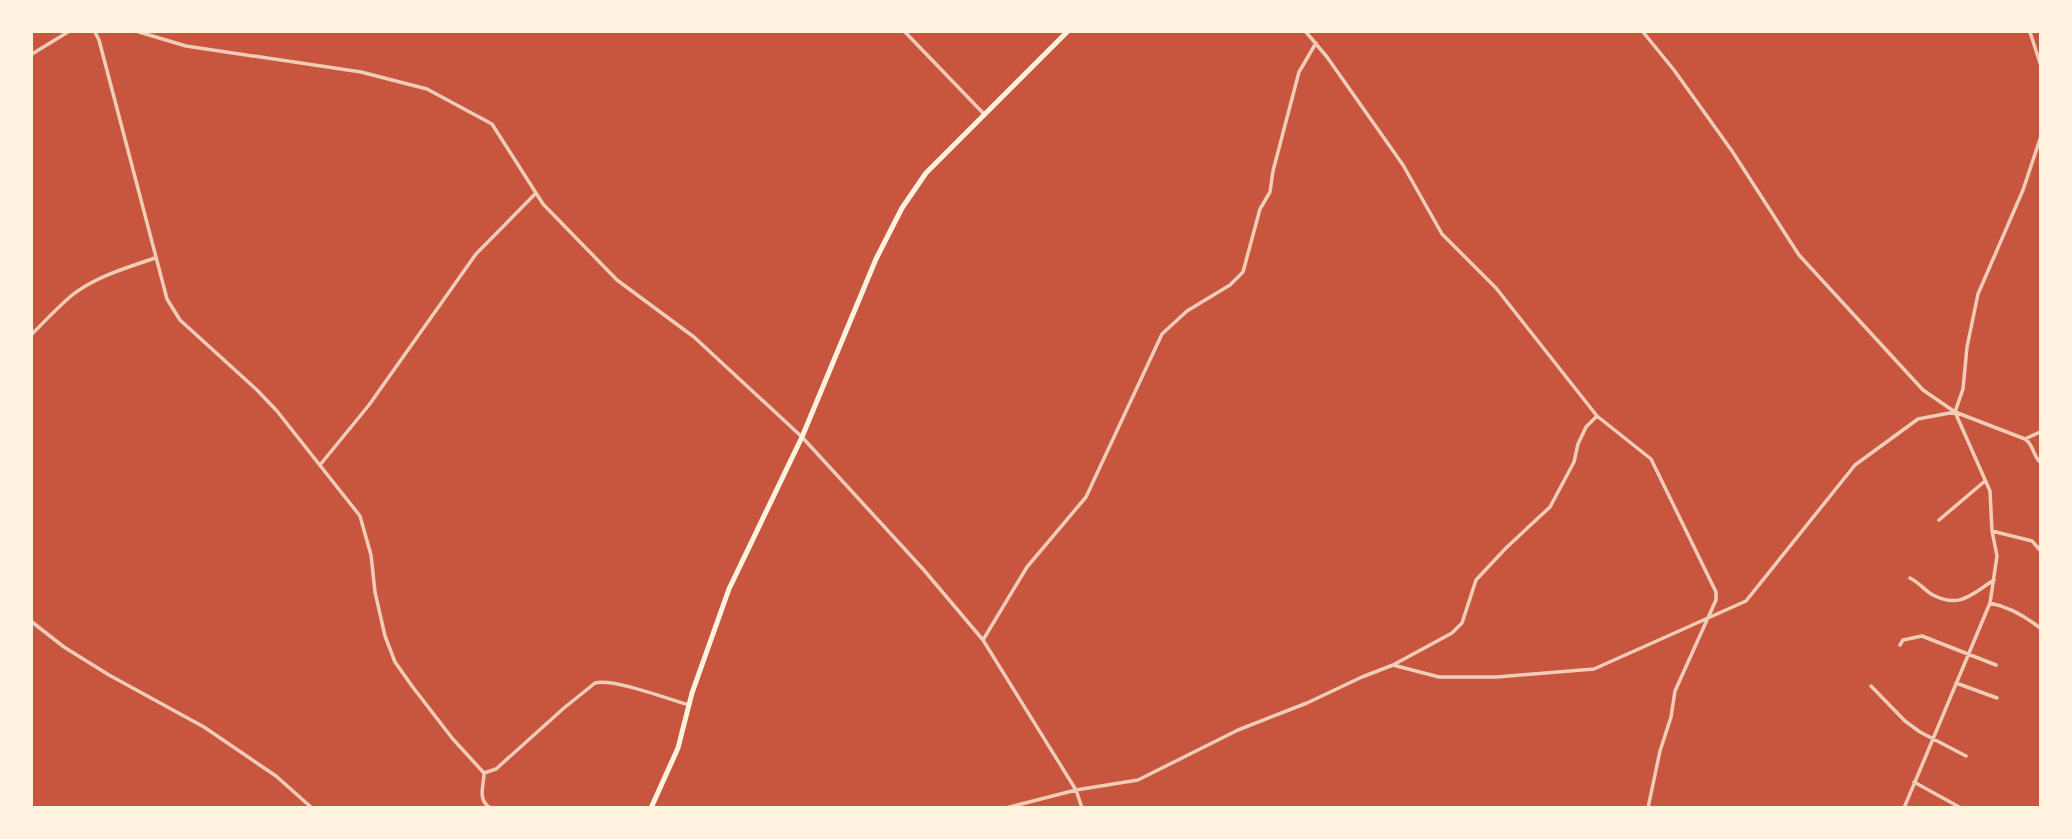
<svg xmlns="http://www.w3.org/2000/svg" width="2072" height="839" viewBox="0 0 2072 839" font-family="'PT Sans',sans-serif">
<rect width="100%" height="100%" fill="#c8553d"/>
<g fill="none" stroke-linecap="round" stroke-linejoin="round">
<!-- minor -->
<path stroke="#f1ccb7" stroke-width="3.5" d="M95,32L99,40L167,299L180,320L257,390L277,411L360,516L371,555L375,592L385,636L395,662L412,686L452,738L484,773C484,786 477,799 490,808
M139,32L186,46L361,72L427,89L492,124L543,204L617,280L694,337L802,437L923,569L983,640L1076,790L1082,808
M905,32L984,114
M1306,32L1327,57L1403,165L1442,234L1496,288L1597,416L1651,459L1716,592V600L1675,691L1671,717L1660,751L1648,808
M1643,32L1674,70L1732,151L1799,255L1923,390L1955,412L1990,491L1992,531L1997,556L1990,603L1904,808
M2030,32L2040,63
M32,54L68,32
M32,334C44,322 57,308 71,296C94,277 126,268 155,258
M1955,412L1963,389L1967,347L1978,294L2023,190L2040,139
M2025,439C2034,445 2033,456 2040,462
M320,465L369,405L476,254L536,193
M1939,520L1985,481
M1992,531L2032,541L2040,550
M1910,578C1920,583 1925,591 1933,595C1960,609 1972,594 1994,580
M1990,603C2009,607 2025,616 2040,628
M32,622L64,647L109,675L204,727L276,776L312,808
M983,640L1027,567L1086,497L1162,334L1187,311L1230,285L1243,272L1260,209L1270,192L1273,171L1299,72L1316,43
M1900,645L1903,640L1922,636L1996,665
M1393,665L1439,677H1497L1594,669L1746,601L1855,465L1918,419L1955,412L2025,439L2040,432
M1956,683L1997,698
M1871,686L1905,721L1920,732L1966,756
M484,773L496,769L564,708L595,683C613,678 668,699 689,705
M1914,782L1961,808
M1006,808L1076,790L1138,780L1238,730L1307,703L1362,677L1393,665L1452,633L1462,623L1476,580L1506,548L1550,507L1574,462L1578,444L1586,427L1597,416"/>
<!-- secondary -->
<path stroke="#fff3e0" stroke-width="5" d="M651,808L678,748L692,693L729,589L802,437L876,259L902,208L926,173L1067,32"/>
</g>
<!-- border -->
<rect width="2072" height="839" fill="none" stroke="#fff3e0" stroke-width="66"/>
</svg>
